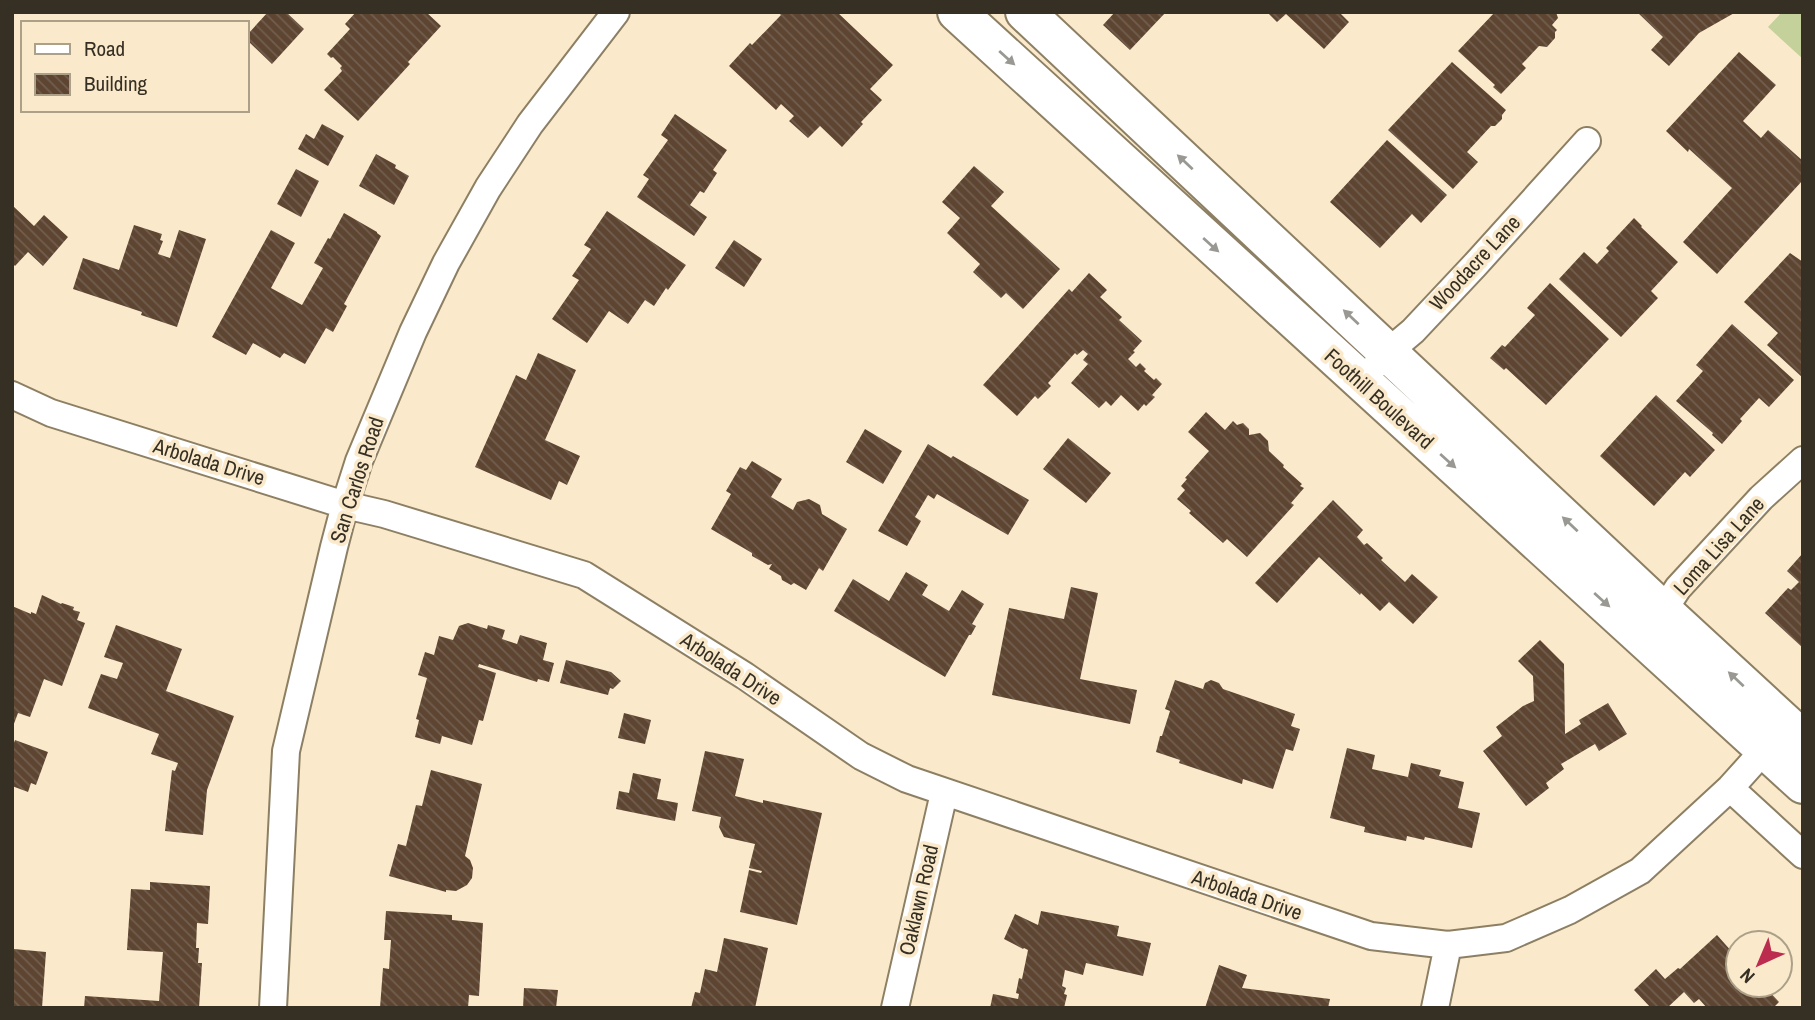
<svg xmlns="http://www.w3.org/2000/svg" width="1815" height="1020" viewBox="0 0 1815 1020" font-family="'Archivo Narrow',sans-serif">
<defs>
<pattern id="building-back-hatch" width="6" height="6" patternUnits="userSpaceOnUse" patternTransform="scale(1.75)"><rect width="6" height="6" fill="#5d4532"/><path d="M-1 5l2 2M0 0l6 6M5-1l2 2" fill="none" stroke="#715e4e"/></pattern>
</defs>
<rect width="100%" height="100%" fill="#faeacb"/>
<!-- park -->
<path fill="#c4d19b" d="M1782,12H1803V59L1768,27Z"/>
<!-- building -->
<path fill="url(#building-back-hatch)" d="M268,12H286L304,29L272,64L247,40V35Z
M356,12H426L441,26L408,62L410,64L358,121L324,90L342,71L340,68L342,66L333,57L331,58L327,54L350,29L345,24Z
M778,12H837L893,65L870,89L882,100L861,122L863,124L842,147L820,126L808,138L789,121L794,116L781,104L776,110L729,66L750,43L752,45L781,15Z
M1115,12H1166L1130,50L1103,25Z
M1267,12H1339L1349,22L1324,49L1286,14L1277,22Z
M1495,12H1556L1558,18L1552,25L1557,30L1555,32V38L1547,47L1539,46L1522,64L1526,68L1501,94L1493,87L1495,85L1458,51Z
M1637,12H1736L1699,33L1669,66L1651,50L1663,37Z
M1739,52L1776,85L1743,121L1761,138L1768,130L1803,161V180L1717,274L1683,242L1732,188L1689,149L1688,152L1666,131Z
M1452,62L1506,110L1502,115V119L1495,126H1491L1467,152L1478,162L1453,189L1388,130Z
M675,114L727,150L713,170L717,173L704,193L700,191L690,205L707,217L694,236L637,197L649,179L643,175L668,140L661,135Z
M322,124L344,136L328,166L298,149L306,134L314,139Z
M1387,140L1447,195L1421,223L1412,214L1380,248L1330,202Z
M376,154L396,165L395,168L409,176L394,205L359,186Z
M974,166L1004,192L991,206L1060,269L1023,309L1006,293L1001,298L973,272L980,264L947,233L960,218L942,202Z
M296,169L319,181L301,217L277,204Z
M12,205L34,226L44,215L68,237L43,266L28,252L15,266L12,263Z
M607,211L686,265L668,290L666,288L654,306L645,300L628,324L609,311L587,343L552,319L579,280L572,276L591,249L584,245Z
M344,213L377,232V233L381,236L344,304L347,306L333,332L326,328L305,364L284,353L280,358L253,343L246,355L212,337L271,230L295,243L271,288L302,305L323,268L314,263L328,238L330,239Z
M1634,218L1642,226L1641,227L1678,262L1651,291L1658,298L1621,337L1559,279L1584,252L1597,264L1609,251L1606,248Z
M134,225L162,234L160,240L163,241L158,254L170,258L179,230L206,239L177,327L141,315L142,312L73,289L83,258L119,270Z
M734,240L762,259L744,287L715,268Z
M1790,253L1803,262V378L1767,345L1778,333L1744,302Z
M1089,273L1107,290L1100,297L1122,317L1119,320L1142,341L1133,351L1135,352L1128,359L1136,367L1140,363L1146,369L1144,371L1154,380L1156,378L1162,384L1152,395L1155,397L1146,406L1144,404L1138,411L1121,395L1111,406L1106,401L1099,408L1071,383L1088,364L1083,360L1088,354L1083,350L1077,355L1075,353L1048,383L1051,386L1038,399L1035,396L1017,416L983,385L1069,289L1072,292Z
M1550,283L1609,339L1546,405L1506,368L1504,370L1490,358L1502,345L1505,347L1535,315L1527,308Z
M1732,324L1794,380L1769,407L1759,398L1740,419L1742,421L1722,444L1712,435L1713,433L1676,401L1703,371L1696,365Z
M538,353L576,370L545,440L580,456L567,485L559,481L551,500L475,467L516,375L526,380Z
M1656,395L1715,450L1690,477L1685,472L1654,506L1600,456Z
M1206,412L1225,430L1233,421L1237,425L1243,423L1249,429V435L1260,433L1268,441L1269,451L1284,465L1283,467L1302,484L1300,486L1304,488L1291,503L1294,505L1247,557L1227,539L1223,543L1189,513L1191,511L1177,499L1185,490L1181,486L1187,479L1185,478L1209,451L1188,432Z
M865,429L902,451L883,484L846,462Z
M1068,438L1111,473L1086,503L1043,469Z
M928,444L951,458L953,456L1029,500L1008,535L937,494L934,499L928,495L915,517L921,521L907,546L878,531Z
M752,461L782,479L771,497L793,510L797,502L809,499L820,505L822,514L847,529L823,571L819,568L806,590L794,583L791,585L782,580L781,576L769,569L772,564L768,565L752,556V553L711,529L731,494L726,491L740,467L746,470Z
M1333,500L1363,530L1357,537L1364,545L1367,543L1383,558L1381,560L1405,582L1412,574L1438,597L1413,624L1389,602L1380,611L1361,593L1360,595L1319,557L1277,603L1255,583Z
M1803,553V648L1765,613L1788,588L1791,590L1799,582L1787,571Z
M906,572L928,585L922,595L949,611L962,590L984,604L972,624L976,626L971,635H969L945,677L834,611L853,579L889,601Z
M1071,587L1098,593L1080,679L1137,690L1130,724L992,695L1009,608L1064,619Z
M42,595L61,604L62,603L74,607L73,610L80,612L77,620L85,623L62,686L44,679L30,717L18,713L12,729V606L31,614V612L36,614Z
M468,623L487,629L488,625L505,630L502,639L517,644L520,635L547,643L543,660L554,663L549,682L538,679L537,682L479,664L478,667L496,673L483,721L479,720L472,745L442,736L440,744L415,737L419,720L416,719L427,678L418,675L425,652L434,655L439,636L453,640L459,626Z
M116,625L182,649L166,691L234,716L207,790L203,835L165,831L172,770L175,771L178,763L151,754L159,734L88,708L101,674L117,679L123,663L104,657Z
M1540,640L1564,664L1565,734L1581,724L1579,720L1608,703L1627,734L1599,751L1595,744L1561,764L1564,769L1546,783L1549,788L1526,806L1483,751L1502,736L1496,727L1523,706L1534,701L1533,676L1518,661Z
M566,660L611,672L621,681L613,689L610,688L608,695L560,683Z
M1175,680L1203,689L1205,683L1211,680L1219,683L1223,689L1295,714L1291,726L1300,729L1293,751L1286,749L1273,789L1243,779L1242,784L1179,763L1180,760L1156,752L1160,736H1162L1170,711L1165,709Z
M624,713L651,720L645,744L618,738Z
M15,740L48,752L36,785L31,783L28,792L12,786V748Z
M1347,748L1375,755L1372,769L1408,777L1411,763L1441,770L1439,776L1464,782L1458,808L1480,813L1472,848L1425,837L1424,840L1407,836L1406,841L1364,832L1365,827L1330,818Z
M705,751L744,759L735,796L763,803V800L822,813L797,925L740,912L749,870L761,873L762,871L749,868L755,844L724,837L719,827L721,817L692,811Z
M431,770L482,784L465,856L470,860L473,868L472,878L467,885L456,891L446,890V892L389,876L398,844L406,846L416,805L422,806Z
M633,773L661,779L657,799L678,803L675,821L616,809L619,791L629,793Z
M150,882L210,886L208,924L197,923L196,948H199L198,963H202L199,1008H84L85,996L159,1001L163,952L127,950L131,889L150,890Z
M386,911L452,915V920L483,923L479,996L469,995L468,1008H380L383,968L389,969L391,940H384Z
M1041,911L1119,926L1117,936L1151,943L1143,976L1086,963L1083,975L1065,970L1062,986L1066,988L1064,994L1067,995L1064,1008H990L993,994L1018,999L1019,994L1016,993L1019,978L1022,979L1028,950L1024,948L1023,949L1004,939L1015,914L1038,925Z
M1717,935L1733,953L1738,949V985H1772L1767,989L1779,1002L1773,1008H1707L1699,999L1694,1003L1684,992L1667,1008H1651L1634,990L1656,969L1665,979L1678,968L1680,969Z
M724,938L768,948L755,1008H691L695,992L700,993L705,969L717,972Z
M14,949L46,952L42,1008H12V963Z
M1219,965L1247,975L1242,988L1330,999L1328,1008H1205Z
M524,988L558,990L556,1008H523Z"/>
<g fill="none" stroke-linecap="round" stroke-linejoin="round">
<!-- minor casing -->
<g stroke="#8d7f63" stroke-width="30">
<path id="minor" d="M1377,364L1388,352L1413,331L1475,265L1587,141
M12,395L51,413L345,505L384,514L584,575L745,676L861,756L907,779L1371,936L1448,945L1435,1008
M1652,623L1663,611L1678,588L1761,498L1803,460
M1730,788L1803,855
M1448,945L1506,938L1570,910L1640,871L1730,788L1775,738
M273,1008L286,751L334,547L345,505L359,461L413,332L446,263L488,188L530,124L616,12
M895,1008L944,793"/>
</g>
<!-- primary casing -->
<g stroke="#8d7f63" stroke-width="42">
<path id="primary" d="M957,12L1803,784
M1025,12L1663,611L1803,740"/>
</g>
<!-- minor -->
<use href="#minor" stroke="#fff" stroke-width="26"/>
<!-- primary -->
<use href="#primary" stroke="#fff" stroke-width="38"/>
</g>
<!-- one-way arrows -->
<defs><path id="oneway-solid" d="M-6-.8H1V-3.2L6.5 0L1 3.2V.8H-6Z" transform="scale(1.75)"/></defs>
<g fill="#9a9892">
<use href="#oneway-solid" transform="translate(1007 58) rotate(42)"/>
<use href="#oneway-solid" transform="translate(1185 162) rotate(-137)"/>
<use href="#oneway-solid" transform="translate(1211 245) rotate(42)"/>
<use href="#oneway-solid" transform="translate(1351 317) rotate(-137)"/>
<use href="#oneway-solid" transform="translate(1448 461) rotate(42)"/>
<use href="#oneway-solid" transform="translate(1570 524) rotate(-137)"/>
<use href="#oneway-solid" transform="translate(1602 600) rotate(42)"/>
<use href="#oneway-solid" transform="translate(1736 679) rotate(-137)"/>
</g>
<g text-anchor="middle" stroke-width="7" stroke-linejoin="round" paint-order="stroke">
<!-- street labels -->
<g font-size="21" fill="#363024" stroke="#faeacb">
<text transform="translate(1475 263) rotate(-47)" y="7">Woodacre Lane</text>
<text transform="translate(1379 399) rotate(42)" y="7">Foothill Boulevard</text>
<text transform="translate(209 462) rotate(17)" y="7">Arbolada Drive</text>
<text transform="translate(357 480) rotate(-72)" y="7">San Carlos Road</text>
<text transform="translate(1719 546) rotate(-48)" y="7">Loma Lisa Lane</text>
<text transform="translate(731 669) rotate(33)" y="7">Arbolada Drive</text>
<text transform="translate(1247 895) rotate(19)" y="7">Arbolada Drive</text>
<text transform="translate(919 900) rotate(-77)" y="7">Oaklawn Road</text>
</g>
</g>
<!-- border -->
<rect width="1815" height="1020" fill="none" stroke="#363024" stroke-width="28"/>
<!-- legend -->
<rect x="21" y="21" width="228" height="91" fill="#faeacb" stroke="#aca088" stroke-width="2"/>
<rect x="35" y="44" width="35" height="10" fill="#ffffff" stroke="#aca088" stroke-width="2"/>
<text x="84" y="56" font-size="21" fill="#363024">Road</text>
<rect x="35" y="74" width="35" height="21" fill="url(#building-back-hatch)" stroke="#aca088" stroke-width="2"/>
<text x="84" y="91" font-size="21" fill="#363024">Building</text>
<!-- north arrow -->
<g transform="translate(1759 964) rotate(224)"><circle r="33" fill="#faeacb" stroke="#aca088" stroke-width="2"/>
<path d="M0-5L12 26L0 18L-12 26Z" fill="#bc2c4f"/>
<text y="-10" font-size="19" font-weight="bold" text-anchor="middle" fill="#363024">N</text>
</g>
</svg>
